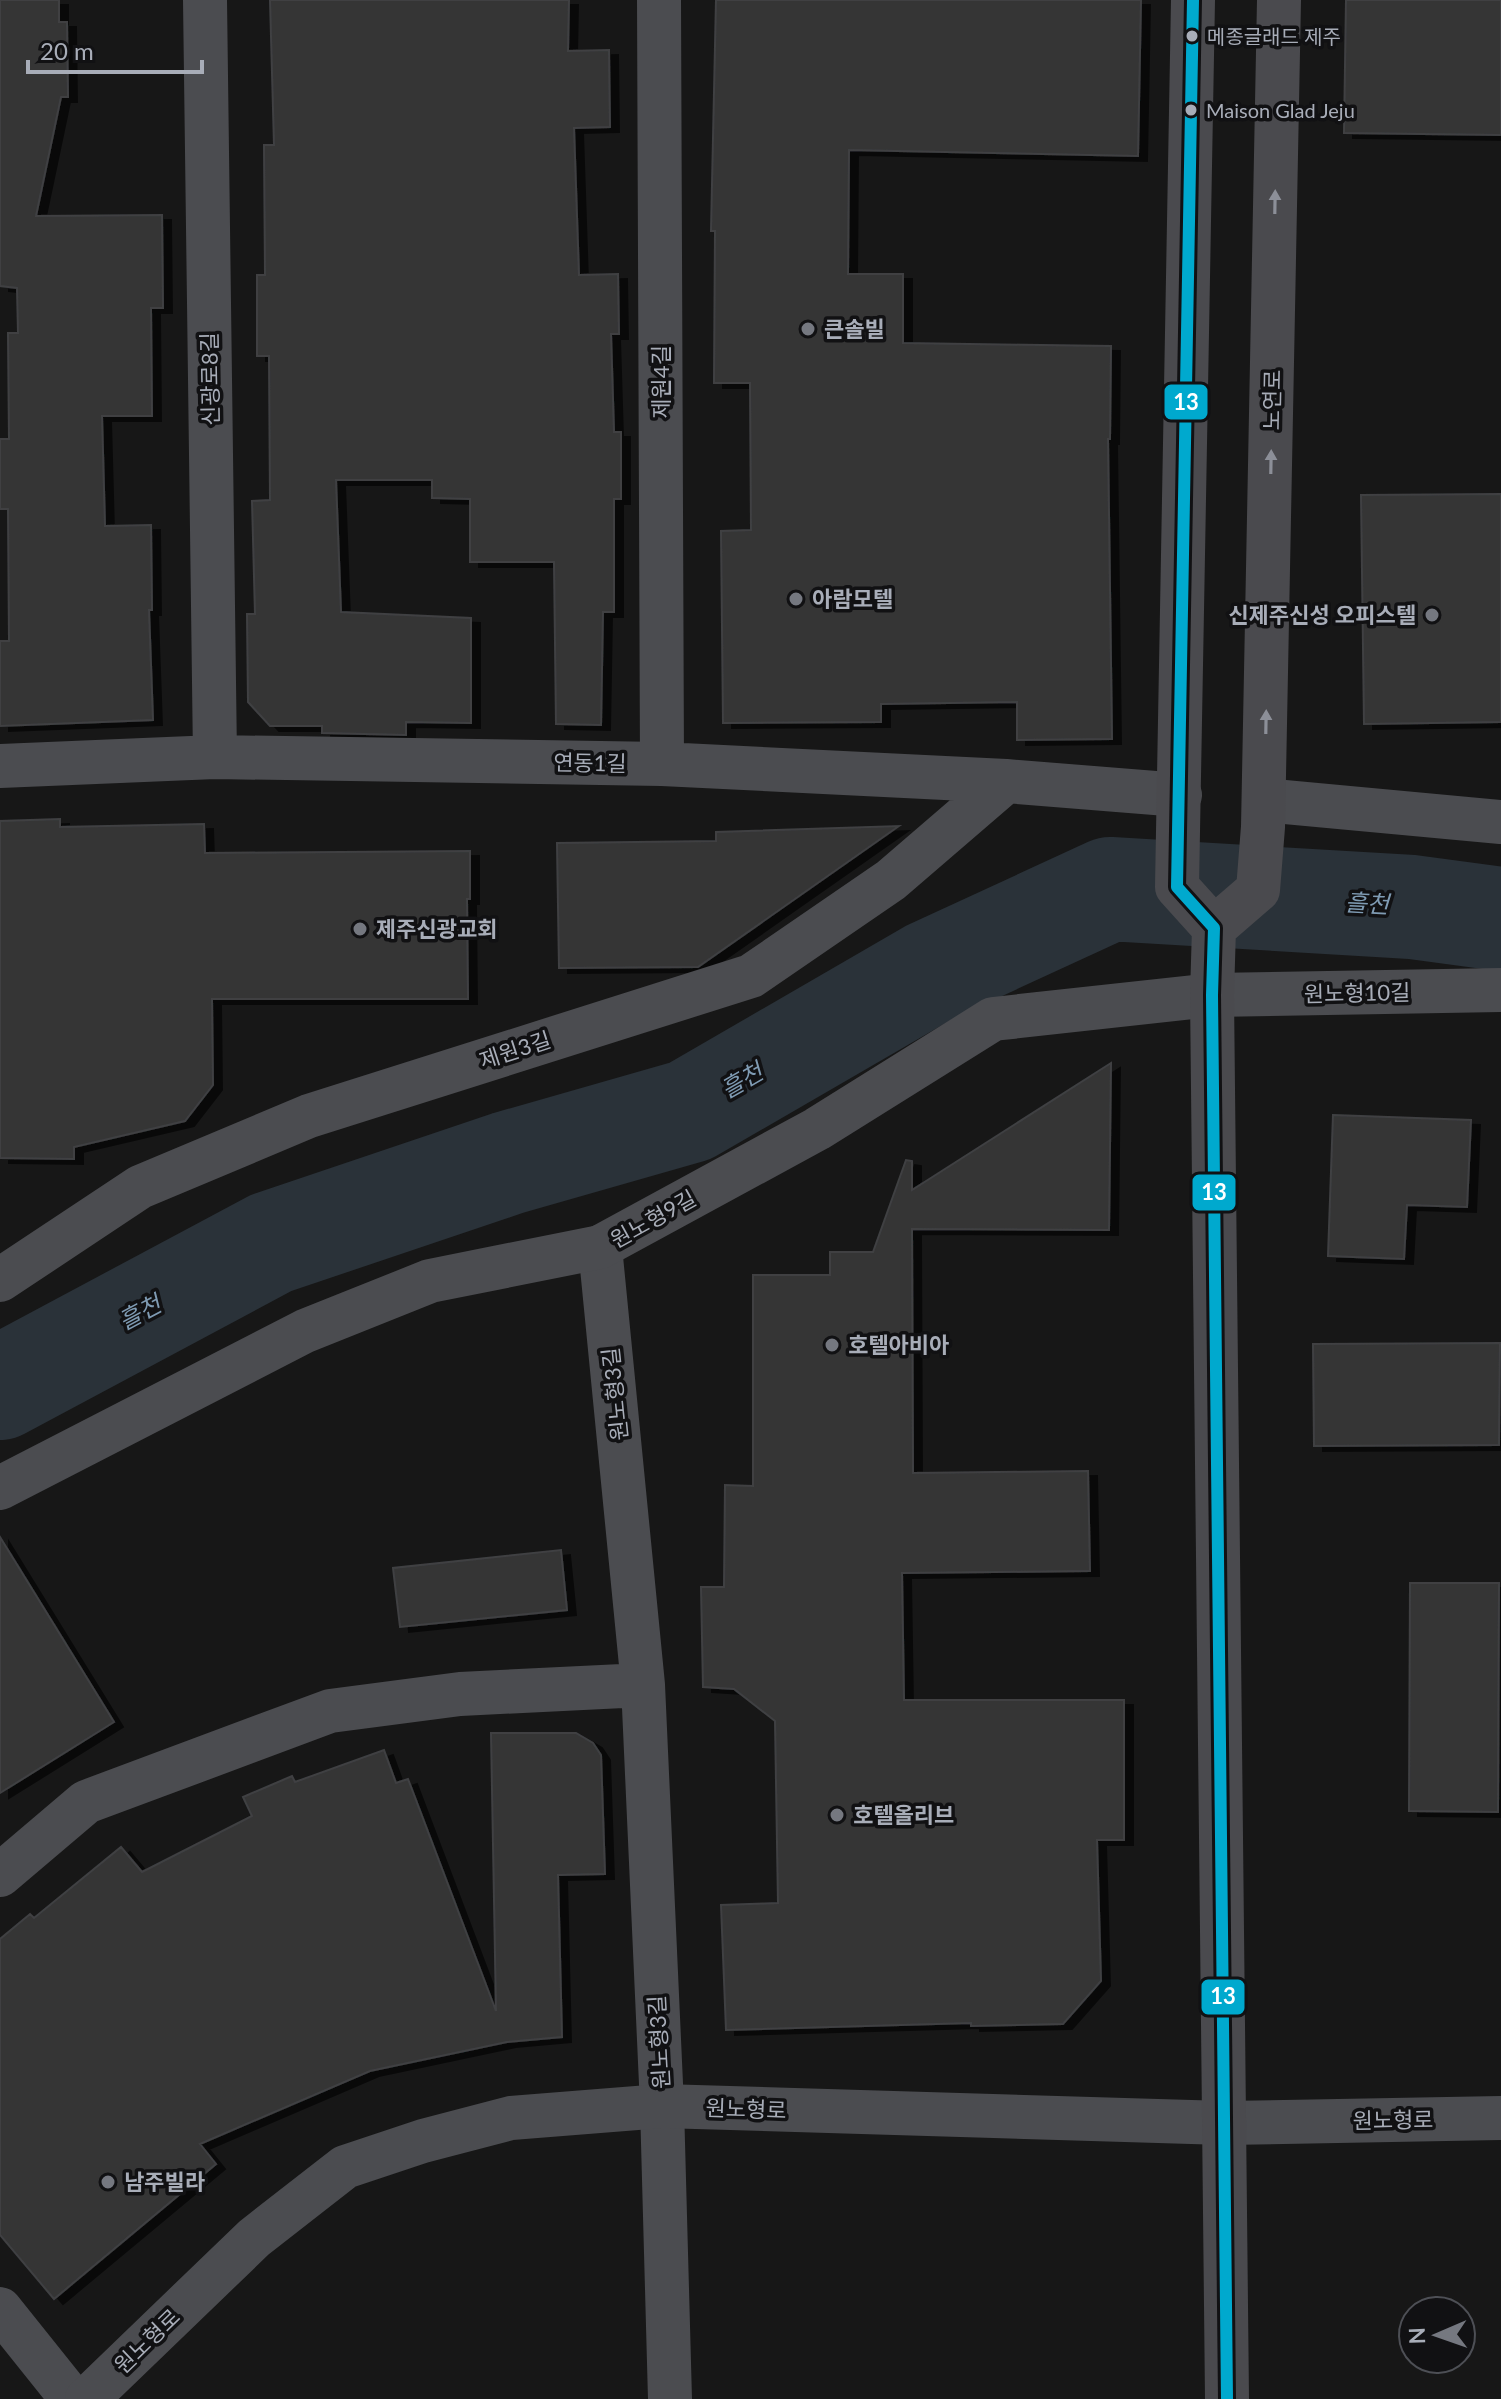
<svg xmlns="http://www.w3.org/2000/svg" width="1501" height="2399" viewBox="0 0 1501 2399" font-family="Lato,'Noto Sans KR',sans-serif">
<defs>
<filter id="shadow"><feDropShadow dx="9" dy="5" stdDeviation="0" flood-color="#0009"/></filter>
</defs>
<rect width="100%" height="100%" fill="#171717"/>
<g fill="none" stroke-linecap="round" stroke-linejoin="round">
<!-- river -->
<path stroke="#2a3239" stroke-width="104" d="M0,1388L271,1243L508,1163L690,1111L930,972L1110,889L1412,907L1501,919"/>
</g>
<!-- building -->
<path fill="#353536" stroke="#3f4043" stroke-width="2" filter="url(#shadow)" d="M0,0H59V22H67L68,97H61L36,216L162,215L163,308H151L152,416H102L105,526L151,525L152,610H149L153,720L0,726V641H9L8,509H0V439H9L8,333H18L17,288L0,286Z
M270,0H569L568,51L609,50L610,127L574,128L579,275L618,274L619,334H611L614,432H621V499H614V612H603L601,725L556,724L554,562H470V499L432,498V480H336L341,612L471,618V723L406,722V735L322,733V726H270L248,702L247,614H255L252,501L270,500L269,356H257V275H265L264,145H274Z
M716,0H1141L1138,156L849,150L848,274H903V343L1111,346L1110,439H1108L1112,739L1017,740V702L881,704V722L723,723L721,531L751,530L750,383H714L715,231H711Z
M1346,0H1501V135L1344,133Z
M1501,494V722L1364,724L1361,495Z
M60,819V827L204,824L205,853L470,851V899H467L468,999H212L213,1085L185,1121L74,1147V1159L0,1158V821Z
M899,826L698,967L559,968L557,843L716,841V832Z
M1111,1063L1109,1230L912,1229L913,1473L1088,1471L1090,1571L902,1573L904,1700H1124V1840H1097L1101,1981L1063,2024L971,2026V2023L726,2030L721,1905L778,1903L775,1721L734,1689L703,1687L701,1587H724L725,1485L753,1486V1275H830V1252H873L906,1160L912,1161V1190Z
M1333,1115L1471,1120L1467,1207L1407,1205L1404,1259L1328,1256Z
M1500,1343L1499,1445L1314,1446L1313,1344Z
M0,1537L114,1722L0,1793Z
M561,1550L567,1610L400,1627L393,1568Z
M1410,1583H1499L1498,1812L1409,1811Z
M491,1733H576L593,1743L601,1755L605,1874L558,1875L562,2037L507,2042L370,2071L200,2144L216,2164L54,2299L0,2235V1939L30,1914L34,1918L121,1847L142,1872L252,1816L243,1797L292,1776L295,1782L384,1750L396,1783L408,1779L496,2011Z"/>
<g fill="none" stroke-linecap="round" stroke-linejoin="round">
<!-- minor -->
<path stroke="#4b4c50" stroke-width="44" d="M205,0L215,757
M659,0L662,764
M0,766L215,757L662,764L1006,781L1180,795
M1264,800L1501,822
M1212,995L1501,990
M600,1247L643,1685L662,2106L670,2399
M0,1280L140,1187L309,1116L751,976L891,880L1006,781
M0,1875L86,1802L330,1711L460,1694L643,1685
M1225,2123L1501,2118
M0,2309L72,2399"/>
<!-- tertiary -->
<path stroke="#4b4c50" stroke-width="44" d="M0,1488L305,1331L430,1281L600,1247L817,1129L993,1019L1212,995
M87,2399L254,2238L345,2167L423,2141L511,2118L662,2106L1225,2123"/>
<!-- secondary -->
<path stroke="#4a4a4e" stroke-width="44" d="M1193,0L1177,887L1214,928L1212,995L1227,2399
M1214,928L1258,890L1263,827L1279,0"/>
<!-- bus-1 casing -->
<g stroke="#111113" stroke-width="18">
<path id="bus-1" d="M1193,0L1177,887L1214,928L1212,995L1227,2399"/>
</g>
<!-- bus-1 -->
<use href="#bus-1" stroke="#00a9ce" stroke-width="12"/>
</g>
<!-- one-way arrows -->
<defs><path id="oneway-solid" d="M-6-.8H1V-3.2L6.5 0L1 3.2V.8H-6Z" transform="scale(2)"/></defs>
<g fill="#8c8f98">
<use href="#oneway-solid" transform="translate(1275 202) rotate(-89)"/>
<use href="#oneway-solid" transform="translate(1271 462) rotate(-89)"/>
<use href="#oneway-solid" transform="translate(1266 722) rotate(-89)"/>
</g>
<!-- markers -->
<g fill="#a8adb8" stroke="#111113" stroke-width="3">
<circle cx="1192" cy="36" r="7"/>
<circle cx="1191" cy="110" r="7"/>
</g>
<g fill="#757880" stroke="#111113" stroke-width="3">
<circle cx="808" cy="329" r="8"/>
<circle cx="796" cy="599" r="8"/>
<circle cx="1432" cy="615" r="8"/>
<circle cx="360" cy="929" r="8"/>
<circle cx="832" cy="1345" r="8"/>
<circle cx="837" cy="1815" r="8"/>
<circle cx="108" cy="2182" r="8"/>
</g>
<g text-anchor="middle" stroke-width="7" stroke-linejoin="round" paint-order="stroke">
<!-- bus labels -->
<g font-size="20" fill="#a8adb8" stroke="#111113" text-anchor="start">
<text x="1207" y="44">메종글래드 제주</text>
<text x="1206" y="118">Maison Glad Jeju</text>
</g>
<!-- poi labels -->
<g font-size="22" font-weight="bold" fill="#a8adb8" stroke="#111113" text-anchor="start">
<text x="824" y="337">큰솔빌</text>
<text x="812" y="607">아람모텔</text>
<text x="1416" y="623" text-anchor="end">신제주신성 오피스텔</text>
<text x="376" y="937">제주신광교회</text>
<text x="848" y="1353">호텔아비아</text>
<text x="853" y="1823">호텔올리브</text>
<text x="124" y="2190">남주빌라</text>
</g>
<!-- street labels -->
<g font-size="22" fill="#a8adb8" stroke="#111113">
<text transform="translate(210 379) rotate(-91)" y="8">신광로8길</text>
<text transform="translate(661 382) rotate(-90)" y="8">제원4길</text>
<text transform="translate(1272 400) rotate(-89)" y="8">노연로</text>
<text transform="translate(590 763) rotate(1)" y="8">연동1길</text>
<text transform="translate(1357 993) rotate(-1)" y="8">원노형10길</text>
<text transform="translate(515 1050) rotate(-18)" y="8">제원3길</text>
<text transform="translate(653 1219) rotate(-29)" y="8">원노형9길</text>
<text transform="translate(615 1394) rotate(-96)" y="8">원노형3길</text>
<text transform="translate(659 2042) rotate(-93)" y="8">원노형3길</text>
<text transform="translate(746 2109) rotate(2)" y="8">원노형로</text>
<text transform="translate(1393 2120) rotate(-1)" y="8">원노형로</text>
<text transform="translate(147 2341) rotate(-44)" y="8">원노형로</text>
</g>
<!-- water labels -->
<g font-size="24" font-style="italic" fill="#7f9bb3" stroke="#111113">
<text transform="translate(1367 904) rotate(3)" y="8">흘천</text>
<text transform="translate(742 1081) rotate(-30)" y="8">흘천</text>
<text transform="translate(140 1313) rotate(-28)" y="8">흘천</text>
</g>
</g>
<g stroke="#111113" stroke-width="3">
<rect x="1163" y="383" width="46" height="38" rx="8" fill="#00a9ce"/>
<rect x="1191" y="1173" width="46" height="39" rx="8" fill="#00a9ce"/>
<rect x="1200" y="1978" width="46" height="38" rx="8" fill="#00a9ce"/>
</g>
<g font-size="22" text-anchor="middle" font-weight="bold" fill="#fff">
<text x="1186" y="410">13</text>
<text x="1214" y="1200">13</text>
<text x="1223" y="2004">13</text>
</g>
<!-- north arrow -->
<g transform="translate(1437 2335) rotate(268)"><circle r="38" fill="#111113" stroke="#4d4f55" stroke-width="2"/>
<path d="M0-6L14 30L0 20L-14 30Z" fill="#757880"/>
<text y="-12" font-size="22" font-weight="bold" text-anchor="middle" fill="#a8adb8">N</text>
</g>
<!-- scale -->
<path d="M28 60v12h174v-12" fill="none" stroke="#a8adb8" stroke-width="4"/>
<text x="40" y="60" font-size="24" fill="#a8adb8" stroke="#111113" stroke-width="6" paint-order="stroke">20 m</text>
</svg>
